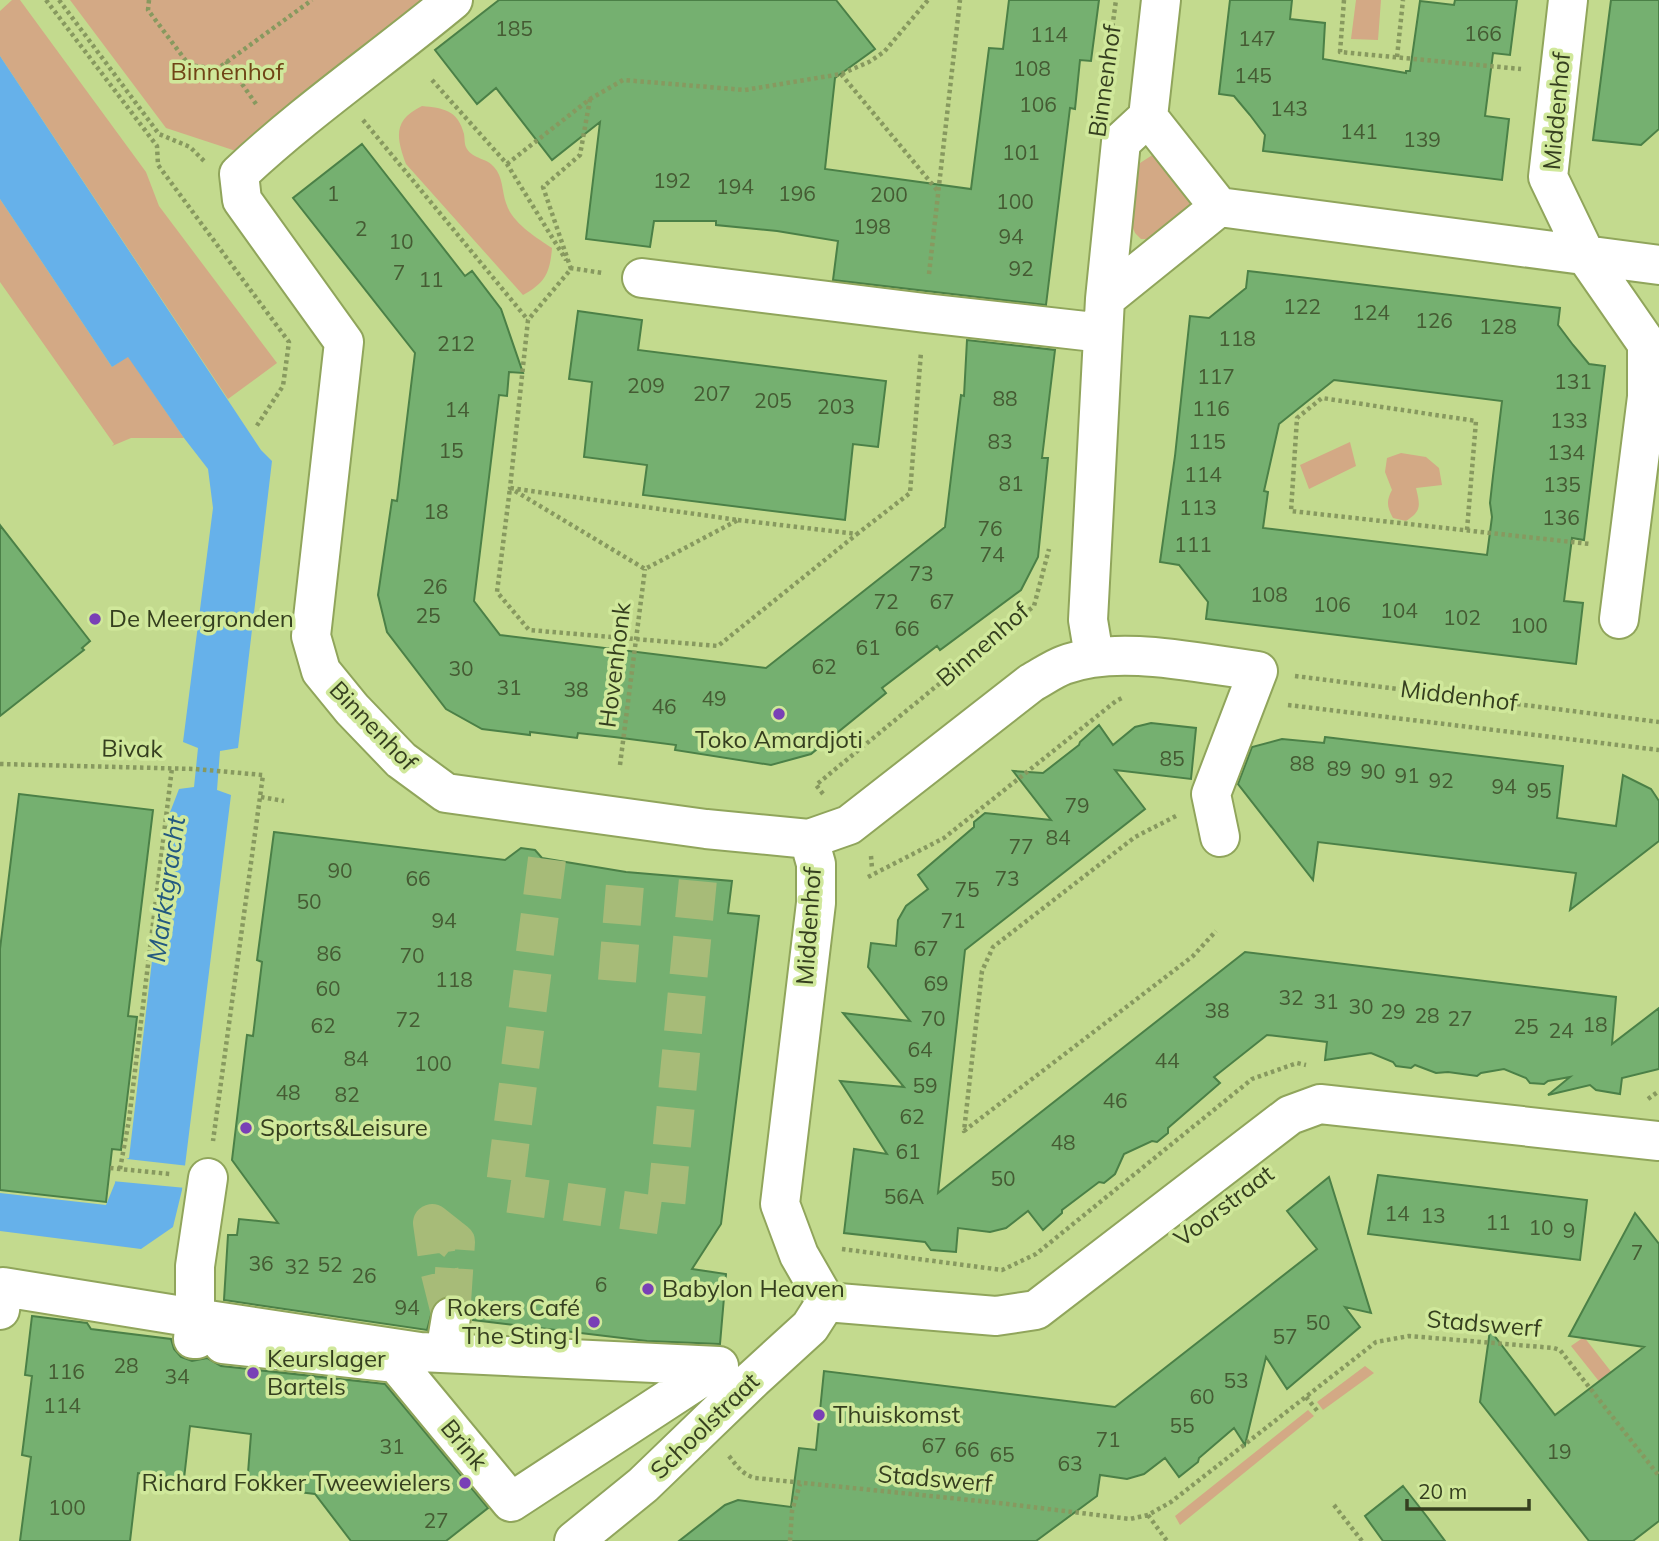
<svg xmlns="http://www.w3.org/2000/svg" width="1659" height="1541" viewBox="0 0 1659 1541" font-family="Mulish,sans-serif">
<rect width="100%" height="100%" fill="#c3da8e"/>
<!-- green -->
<path fill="#d3a985" d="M12,0H20L146,172L159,206L277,363L228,399L0,56V11Z
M70,0H433L242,153L166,128Z
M1356,0H1381L1378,40L1351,39Z
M422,106C443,108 458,110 464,134C465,140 464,144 467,149C473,159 487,158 494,167C503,176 502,192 506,203C512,223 536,237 552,248C550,273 545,283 523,295L406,164C396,137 393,120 422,106Z
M1154,154L1197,206L1150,239H1141L1135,233L1131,223L1135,171L1140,163Z
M0,199L112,367L128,356L184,438H131L112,446L114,444L0,282Z
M1350,442L1356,466L1309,489L1300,465Z
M1401,453L1426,457L1439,468L1442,485L1416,488C1420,505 1422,511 1406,521L1393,518C1387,507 1386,501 1392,490L1385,472L1387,458Z
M1584,1337L1659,1433V1457L1571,1346Z
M1365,1366L1374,1373L1323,1410L1317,1402Z
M1308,1410L1314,1416L1180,1525L1175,1516Z"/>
<!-- water -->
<path fill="#66b1ea" d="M0,56L261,450L272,461L238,748L220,751L217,790L231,795L182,1190L173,1227L141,1249L0,1231V1193L106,1205L115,1183L117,1162L129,1158L169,815L179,789L194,787L198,748L183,742L213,508L208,469L184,438L128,357L112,367L0,199Z"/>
<!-- pier -->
<path fill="#c3da8e" d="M118,1158L189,1166L186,1188L112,1181L114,1161Z"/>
<!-- building -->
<path fill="#75b070" stroke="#4b8047" stroke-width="2" fill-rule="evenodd" d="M499,0H836L875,49L835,78L825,169L971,189L989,48L1003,49L1009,0H1099L1091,61L1080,60L1075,109L1070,108L1046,305L833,280L838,241L777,231L716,225V221H654L650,247L586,239L600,122L552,160L496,88L477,104L435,50Z
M1230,0H1292L1290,19L1325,23L1323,59L1406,73V71H1410L1420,1L1454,5L1455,0H1517L1510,55L1493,53L1485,116L1509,119L1502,180L1263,151L1265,135L1250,115L1234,96L1219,94Z
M1611,0H1659V129L1641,145L1593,140Z
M362,144L465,276L472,271L501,309L523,373L509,372L507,396L499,395L474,601L500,635L766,668L945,527L961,395L964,396L967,340L1055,350L1042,458H1048L1038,557L1021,590L940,650L937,646L882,688L886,693L811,754L771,765L675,750L676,745L614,737L578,733L577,738L530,732V735L482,729L446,709L387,632L378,595L392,500L397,501L415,353L293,198Z
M1248,271L1560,308L1558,325L1573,345L1589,364L1605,366L1584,540L1572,538L1564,601L1583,603L1576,664L1206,619L1208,602L1179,565L1160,562L1175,456L1190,316L1209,318L1246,288ZM1334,380L1502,401L1493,476L1490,503L1492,517L1487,555L1263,528L1268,492L1264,491L1279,424Z
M578,311L642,320L638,350L886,381L878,447L853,444L845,520L643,495L647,465L584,457L592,382L569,379Z
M0,525L90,641L82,648L84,650L0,716Z
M1151,723L1196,728L1191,779L1115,770L1145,809L965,950L938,1193L1245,952L1616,997L1612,1044L1659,1008V1069L1622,1078L1620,1094L1596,1090L1590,1085L1548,1095L1570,1077L1548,1081L1544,1084L1530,1083L1526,1078L1504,1069L1481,1073L1477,1076L1448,1072L1436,1073L1415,1065L1411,1068L1396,1066L1393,1062L1371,1053L1325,1060L1327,1042L1267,1035L1214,1077L1220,1083L1168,1128V1133L1157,1142L1152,1141L1124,1154L1115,1174L1104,1183L1099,1182L1062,1210V1213L1043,1230L1028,1211L1006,1228L990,1232L958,1228L956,1252L931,1250L925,1242L844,1233L854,1149L887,1154L840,1081L904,1087L843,1013L910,1021L868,967L871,943L896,946L898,920L906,906L928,889L918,875L974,827V822L985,813L1051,820L1013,771L1043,773L1079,745L1080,742L1099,725L1113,745L1135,727Z
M1325,737L1563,766L1557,818L1616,826L1623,775L1651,789L1659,801V841L1570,910L1576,873L1318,842L1313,880L1238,784L1252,747L1282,739L1324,743Z
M19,794L153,810L128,1016L137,1017L121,1150L112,1149L106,1202L0,1190V949Z
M274,832L505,860L521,848L535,850L542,858L626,872L732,881L728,913L759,916L721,1224L692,1269L726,1274L720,1344L647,1341L473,1320L471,1309L465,1301L454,1295L443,1297L434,1304L427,1330L224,1300L228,1235H237L239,1219L278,1223L232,1160L247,1035L253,1036L262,962L257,960Z
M1378,1175L1587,1200L1580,1260L1368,1234Z
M1329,1177L1371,1313L1345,1307L1360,1327L1287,1389L1266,1357L1245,1445L1234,1428L1199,1458L1198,1462L1179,1477L1165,1458L1144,1474L1127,1479L1100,1475L1097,1496L1036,1541H679L725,1505L738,1500L791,1507L799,1448L816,1450L824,1371L1115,1407L1317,1249L1287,1211Z
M1635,1213L1659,1244V1521L1633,1541H1589L1480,1402L1490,1330L1555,1415L1644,1347L1569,1336Z
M32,1316L87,1323L91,1329L171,1339L174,1349L181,1357L192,1361L207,1358L221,1366L385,1384L488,1508L446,1541H351L315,1494L247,1486L251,1434L190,1426L184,1479L138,1473L130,1541H20L31,1457L22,1455L32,1376L25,1375Z
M1403,1486L1428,1518L1445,1541H1383L1365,1516Z"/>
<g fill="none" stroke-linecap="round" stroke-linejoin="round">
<!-- minor-tunnel -->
<path stroke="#a7bb78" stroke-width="38" stroke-dasharray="38 19" stroke-linecap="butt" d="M547,859L504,1193L665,1216L698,879
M617,981L626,872
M432,1223L456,1242L451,1317L438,1265Z"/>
<!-- minor casing -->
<g stroke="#90a55b" stroke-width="42">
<path id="minor" d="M453,0C382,59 306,111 239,174L242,200L344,342L311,636L321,671L352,709L401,760L446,793L706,829L809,839
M1568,0L1548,177L1586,256L1647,344V397L1619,619
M1219,207L1659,265
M642,278L925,313L1103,333
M1105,299L1219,207L1148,117
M1094,656L1088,620L1105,299L1121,142L1148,117L1161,0
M826,1302L799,1255L780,1204L816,903V864L809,839L849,825L1031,683C1042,677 1053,669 1064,665C1119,644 1200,664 1258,671L1211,794L1220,837
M826,1302L996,1316L1036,1310L1290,1115L1320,1104L1659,1141
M0,1310L3,1287L195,1318V1266L208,1178
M195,1318L420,1352L719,1366L511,1502L396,1363L223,1344V1334L207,1332L197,1339H193Z
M445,1353L451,1317
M574,1541L643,1485L753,1379L810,1327L826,1302"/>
</g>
<!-- path -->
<path stroke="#87995f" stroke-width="4.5" stroke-dasharray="3.5 3.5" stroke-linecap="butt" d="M46,0L157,146L158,165L289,342L283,386L256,427
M59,0L159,134L190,147L204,161
M149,0L148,10L189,65L217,69L312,0
M1344,0L1340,52L1521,69
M1397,57L1403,0
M226,61L256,104
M841,74L937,190
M432,80L507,164L566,260
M590,99L580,155L543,187L571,269L528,320L510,488L645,569L738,520L510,488L497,592L529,630L718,646L857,534
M1102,103L1116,0
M363,120L528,320
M507,164L590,99L623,80L745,90L841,74L869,62L884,52L928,0
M570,268L603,273
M929,274L960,0
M738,520L857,534L910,493L921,352
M1467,530L1476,421L1322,398L1297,418L1291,511L1590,544
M1295,676L1659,722
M1288,705L1659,750
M0,764L195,769L263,775L213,1141
M620,765L645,569
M823,794L816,785L1034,606L1049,549
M261,797L284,801
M1176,816L1135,837L993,947L982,971L964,1131L1193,956L1216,931
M871,856L872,868
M868,877L944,838L1116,701L1124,697
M1648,1099L1659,1091
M110,1168L170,1174
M120,1169L129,1120L172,768
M842,1249L1002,1270L1036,1254L1252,1079L1297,1063L1306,1065
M1306,1397L1319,1413
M729,1456C737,1466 743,1475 755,1478L999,1503L1130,1519L1148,1515L1171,1502L1376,1342L1409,1336L1554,1348L1560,1350L1659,1476
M1334,1505L1362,1541
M1148,1515L1167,1541
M790,1541L792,1511L800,1484"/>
<!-- minor -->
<use href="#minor" stroke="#fff" stroke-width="38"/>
</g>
<!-- markers -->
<g fill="#7940b6" stroke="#d0e89b" stroke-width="2.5">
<circle cx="95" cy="619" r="7"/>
<circle cx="779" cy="714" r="7"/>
<circle cx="246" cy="1128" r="7"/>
<circle cx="648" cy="1289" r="7"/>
<circle cx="594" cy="1322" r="7"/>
<circle cx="253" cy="1373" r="7"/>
<circle cx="819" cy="1415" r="7"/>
<circle cx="465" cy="1483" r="7"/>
</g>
<g text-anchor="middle" stroke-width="7" stroke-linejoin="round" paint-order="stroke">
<!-- number labels -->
<g font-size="21" fill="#455b33">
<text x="514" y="36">185</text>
<text x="1483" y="41">166</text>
<text x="1049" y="42">114</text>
<text x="1257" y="46">147</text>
<text x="1032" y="76">108</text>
<text x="1253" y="83">145</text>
<text x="1038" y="112">106</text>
<text x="1289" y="116">143</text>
<text x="1359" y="139">141</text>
<text x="1422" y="147">139</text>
<text x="1021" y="160">101</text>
<text x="672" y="188">192</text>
<text x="735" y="194">194</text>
<text x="333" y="201">1</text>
<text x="797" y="201">196</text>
<text x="889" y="202">200</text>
<text x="1015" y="209">100</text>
<text x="872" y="234">198</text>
<text x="361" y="236">2</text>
<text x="1011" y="244">94</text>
<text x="401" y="249">10</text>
<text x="1021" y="276">92</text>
<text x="399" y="280">7</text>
<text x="431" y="287">11</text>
<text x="1302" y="314">122</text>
<text x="1371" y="320">124</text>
<text x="1434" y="328">126</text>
<text x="1498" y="334">128</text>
<text x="1237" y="346">118</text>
<text x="456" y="351">212</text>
<text x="1216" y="384">117</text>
<text x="1573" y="389">131</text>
<text x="646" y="393">209</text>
<text x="712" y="401">207</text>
<text x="1005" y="406">88</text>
<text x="773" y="408">205</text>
<text x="836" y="414">203</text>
<text x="1211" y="416">116</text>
<text x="457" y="417">14</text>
<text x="1569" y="428">133</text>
<text x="1000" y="449">83</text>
<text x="1207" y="449">115</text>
<text x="451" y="458">15</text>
<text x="1566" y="460">134</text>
<text x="1203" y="482">114</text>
<text x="1011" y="491">81</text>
<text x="1562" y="492">135</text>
<text x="1198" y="515">113</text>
<text x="436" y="519">18</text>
<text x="1561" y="525">136</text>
<text x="990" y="536">76</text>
<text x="1193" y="552">111</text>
<text x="992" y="562">74</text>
<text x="921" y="581">73</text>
<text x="435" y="594">26</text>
<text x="1269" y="602">108</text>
<text x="886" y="609">72</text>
<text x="942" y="609">67</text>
<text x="1332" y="612">106</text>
<text x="1399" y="618">104</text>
<text x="428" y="623">25</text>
<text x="1462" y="625">102</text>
<text x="1529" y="633">100</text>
<text x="907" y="636">66</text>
<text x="868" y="655">61</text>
<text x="824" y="674">62</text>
<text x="461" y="676">30</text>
<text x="509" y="695">31</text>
<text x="576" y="697">38</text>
<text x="714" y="706">49</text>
<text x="664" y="714">46</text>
<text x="1172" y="766">85</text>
<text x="1302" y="771">88</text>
<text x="1339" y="776">89</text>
<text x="1373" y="779">90</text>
<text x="1407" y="783">91</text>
<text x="1441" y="788">92</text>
<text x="1504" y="794">94</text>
<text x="1539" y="798">95</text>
<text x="1077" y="813">79</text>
<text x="1058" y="845">84</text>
<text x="1021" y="854">77</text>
<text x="340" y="878">90</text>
<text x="418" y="886">66</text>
<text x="1007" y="886">73</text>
<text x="967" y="897">75</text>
<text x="309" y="909">50</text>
<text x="444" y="928">94</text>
<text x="953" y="928">71</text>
<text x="926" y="956">67</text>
<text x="329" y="961">86</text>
<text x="412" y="963">70</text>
<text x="454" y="987">118</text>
<text x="936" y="991">69</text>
<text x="328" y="996">60</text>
<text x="1291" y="1005">32</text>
<text x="1326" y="1009">31</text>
<text x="1361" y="1014">30</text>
<text x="1217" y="1018">38</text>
<text x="1393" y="1019">29</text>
<text x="1427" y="1023">28</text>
<text x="933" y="1026">70</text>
<text x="1460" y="1026">27</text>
<text x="408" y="1027">72</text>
<text x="1595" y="1032">18</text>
<text x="323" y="1033">62</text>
<text x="1526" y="1034">25</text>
<text x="1561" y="1038">24</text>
<text x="920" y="1057">64</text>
<text x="356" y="1066">84</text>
<text x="1167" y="1068">44</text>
<text x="433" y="1071">100</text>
<text x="925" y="1093">59</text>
<text x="288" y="1100">48</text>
<text x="347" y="1102">82</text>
<text x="1115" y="1108">46</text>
<text x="912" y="1124">62</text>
<text x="1063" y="1150">48</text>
<text x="908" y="1159">61</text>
<text x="1003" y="1186">50</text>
<text x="904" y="1204">56A</text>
<text x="1397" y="1221">14</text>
<text x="1433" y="1223">13</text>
<text x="1498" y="1230">11</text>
<text x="1541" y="1235">10</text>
<text x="1569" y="1238">9</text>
<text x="1637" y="1260">7</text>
<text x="261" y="1271">36</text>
<text x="330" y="1272">52</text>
<text x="297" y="1274">32</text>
<text x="364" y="1283">26</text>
<text x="601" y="1292">6</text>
<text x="407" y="1315">94</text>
<text x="1318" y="1330">50</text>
<text x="1285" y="1344">57</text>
<text x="126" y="1373">28</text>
<text x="66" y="1379">116</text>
<text x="177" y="1384">34</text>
<text x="1236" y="1388">53</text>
<text x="1202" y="1404">60</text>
<text x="62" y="1413">114</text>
<text x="1182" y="1433">55</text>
<text x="1108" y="1447">71</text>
<text x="934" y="1453">67</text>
<text x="392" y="1454">31</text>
<text x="967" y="1457">66</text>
<text x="1559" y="1459">19</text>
<text x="1002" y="1462">65</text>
<text x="1070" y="1471">63</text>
<text x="67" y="1515">100</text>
<text x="436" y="1528">27</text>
</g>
<!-- park labels -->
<g font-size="24" fill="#704416" stroke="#d0e89b">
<text x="227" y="80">Binnenhof</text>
</g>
<!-- street labels -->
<g font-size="24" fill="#353f1f" stroke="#d0e89b">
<text transform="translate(1105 81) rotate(-82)" y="8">Binnenhof</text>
<text transform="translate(1557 111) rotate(-85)" y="8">Middenhof</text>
<text transform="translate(983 645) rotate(-41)" y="8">Binnenhof</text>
<text transform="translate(615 665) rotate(-83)" y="8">Hovenhonk</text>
<text transform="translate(1459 696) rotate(7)" y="8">Middenhof</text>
<text transform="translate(373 726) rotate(46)" y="8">Binnenhof</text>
<text transform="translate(132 749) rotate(1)" y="8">Bivak</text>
<text transform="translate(809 926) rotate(-86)" y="8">Middenhof</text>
<text transform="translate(1224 1206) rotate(-37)" y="8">Voorstraat</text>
<text transform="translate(1484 1324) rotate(5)" y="8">Stadswerf</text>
<text transform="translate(705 1426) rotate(-44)" y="8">Schoolstraat</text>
<text transform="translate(464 1445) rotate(50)" y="8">Brink</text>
<text transform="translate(935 1479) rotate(5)" y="8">Stadswerf</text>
</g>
<!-- poi labels -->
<g font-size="24" fill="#353f1f" stroke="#d0e89b" text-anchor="start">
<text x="109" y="627">De Meergronden</text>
<text x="779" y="748" text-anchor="middle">Toko Amardjoti</text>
<text x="260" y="1136">Sports&amp;Leisure</text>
<text x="662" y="1297">Babylon Heaven</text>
<text x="580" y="1316" text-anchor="end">Rokers Café<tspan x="580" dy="28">The Sting I</tspan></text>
<text x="267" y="1367">Keurslager<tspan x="267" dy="28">Bartels</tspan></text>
<text x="833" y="1423">Thuiskomst</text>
<text x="451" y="1491" text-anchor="end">Richard Fokker Tweewielers</text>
</g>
<!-- water labels -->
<g font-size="26" font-style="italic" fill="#235980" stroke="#d0e89b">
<text transform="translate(166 889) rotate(-82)" y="9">Marktgracht</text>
</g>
</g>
<!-- scale -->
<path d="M1407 1499v10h122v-10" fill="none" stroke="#353f1f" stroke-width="3.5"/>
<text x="1418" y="1499" font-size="21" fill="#353f1f" stroke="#d0e89b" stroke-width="5" paint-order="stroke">20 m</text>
</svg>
